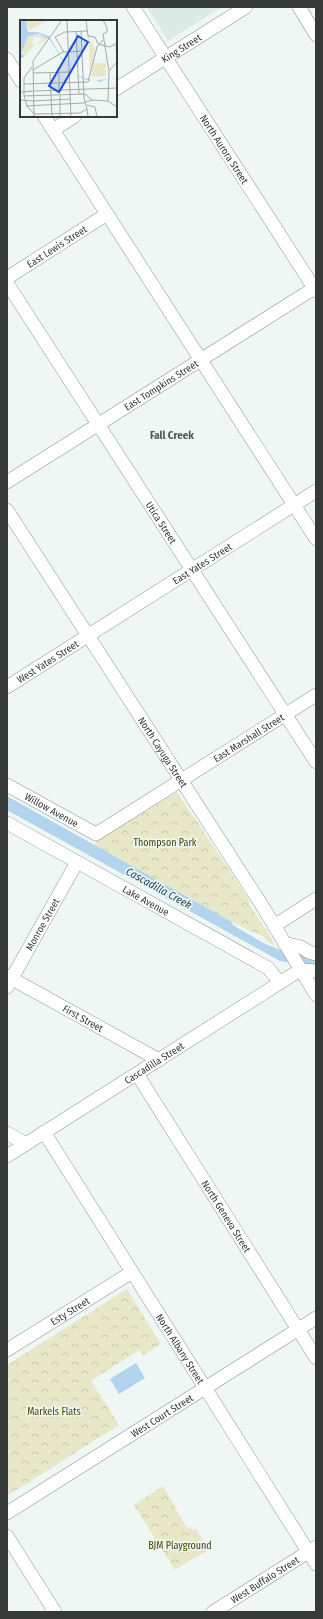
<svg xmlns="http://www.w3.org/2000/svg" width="323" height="1619" viewBox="0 0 323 1619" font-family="'Fira Sans Condensed',sans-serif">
<defs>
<pattern id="park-crowns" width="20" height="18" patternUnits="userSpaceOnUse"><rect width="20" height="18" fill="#e8e8c8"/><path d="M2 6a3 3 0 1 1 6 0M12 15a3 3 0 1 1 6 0" fill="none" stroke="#c8c8ad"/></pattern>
</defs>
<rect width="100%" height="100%" fill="#eef7f4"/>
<!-- built -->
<path fill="#dbece6" d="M147,7H222L168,41Z"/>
<!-- park -->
<path fill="url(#park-crowns)" d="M177,792L248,898L249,904L272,939L275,948L264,937L232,922L94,845L96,841Z
M127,1289L161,1344L143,1355L139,1350L91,1381L119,1425L7,1496V1365Z
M163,1486L187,1528L191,1527L192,1530L196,1529L209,1549L175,1570L134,1505Z"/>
<!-- water -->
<path fill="#b2d4ef" d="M7,796L232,922L233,925L263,943L280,950L316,958V967L280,961L7,810Z
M136,1363L145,1378L119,1394L110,1379Z"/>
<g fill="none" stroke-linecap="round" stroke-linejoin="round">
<!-- minor casing -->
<g stroke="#919a97" stroke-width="14">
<g id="minor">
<path id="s1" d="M133,7L316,291"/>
<path d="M299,7L316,35"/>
<path d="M7,59L21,81"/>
<path id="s2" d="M116,89L246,7"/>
<path d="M44,116L316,539"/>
<path d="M53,130L75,116"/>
<path id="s3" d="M7,278L107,214"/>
<path id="s4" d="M7,283L316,762"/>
<path id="s5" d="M7,482L316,287"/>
<path id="s6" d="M7,510L263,907L316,995"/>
<path id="s7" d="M7,687L316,491"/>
<path id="s8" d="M7,785L96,834L316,695"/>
<path id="s9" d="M7,823L268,968L280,983"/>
<path d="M274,926L316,899"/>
<path d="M284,943L301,947L309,952L316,954"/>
<path d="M300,970L316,971"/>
<path id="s10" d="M7,976L159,1060"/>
<path id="s11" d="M7,987L77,862"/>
<path id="s12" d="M137,1074L316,1358"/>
<path id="s13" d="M44,1132L316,1564"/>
<path d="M7,1133L26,1144"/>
<path id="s14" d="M7,1156L300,970"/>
<path id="s15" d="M7,1350L132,1272"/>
<path id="s16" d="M7,1513L316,1318"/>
<path d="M7,1536L55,1612"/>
<path id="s17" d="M213,1612L316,1547"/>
</g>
</g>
<!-- minor -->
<use href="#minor" stroke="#fff" stroke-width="13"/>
</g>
<g text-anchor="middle" stroke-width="3.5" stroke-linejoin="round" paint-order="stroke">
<!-- street labels -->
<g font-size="10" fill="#353938" stroke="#eef7f4">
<text dy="4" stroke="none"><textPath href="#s2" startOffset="77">King Street</textPath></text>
<text dy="4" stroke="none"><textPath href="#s1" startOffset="169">North Aurora Street</textPath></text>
<text dy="4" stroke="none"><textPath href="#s3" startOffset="59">East Lewis Street</textPath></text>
<text dy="4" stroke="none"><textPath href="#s5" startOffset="182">East Tompkins Street</textPath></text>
<text dy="4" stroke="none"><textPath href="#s4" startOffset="285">Utica Street</textPath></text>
<text dy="4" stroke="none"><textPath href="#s7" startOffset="231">East Yates Street</textPath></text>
<text dy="4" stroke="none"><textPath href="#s7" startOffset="48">West Yates Street</textPath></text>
<text dy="4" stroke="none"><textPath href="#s8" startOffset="282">East Marshall Street</textPath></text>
<text dy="4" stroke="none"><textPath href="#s6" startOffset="288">North Cayuga Street</textPath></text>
<text dy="4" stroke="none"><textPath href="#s8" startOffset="51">Willow Avenue</textPath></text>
<text dy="4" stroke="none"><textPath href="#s9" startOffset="159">Lake Avenue</textPath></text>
<text dy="4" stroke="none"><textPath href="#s11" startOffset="72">Monroe Street</textPath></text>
<text dy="4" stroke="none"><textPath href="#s10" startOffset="87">First Street</textPath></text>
<text dy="4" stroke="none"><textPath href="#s14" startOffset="174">Cascadilla Street</textPath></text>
<text dy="4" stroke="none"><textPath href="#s12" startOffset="168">North Geneva Street</textPath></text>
<text dy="4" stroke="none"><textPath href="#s15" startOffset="74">Esty Street</textPath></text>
<text dy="4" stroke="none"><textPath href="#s13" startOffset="256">North Albany Street</textPath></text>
<text dy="4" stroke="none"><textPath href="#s16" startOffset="183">West Court Street</textPath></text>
<text dy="4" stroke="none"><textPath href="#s17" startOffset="61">West Buffalo Street</textPath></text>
</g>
<!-- park labels -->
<g font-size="10" fill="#494601" stroke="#eef7f4">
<text x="165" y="846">Thompson Park</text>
<text x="54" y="1415">Markels Flats</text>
<text x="180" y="1549">BJM Playground</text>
</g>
<!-- neighbourhood labels -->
<g font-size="11" font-weight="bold" fill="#525a57" stroke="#eef7f4">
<text x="172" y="439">Fall Creek</text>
</g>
<!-- water labels -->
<g font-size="11" font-style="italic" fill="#0f3954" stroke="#eef7f4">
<text transform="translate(159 888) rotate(29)" y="4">Cascadilla Creek</text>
</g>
</g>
<!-- overview -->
<g transform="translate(20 20)">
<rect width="97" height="97" fill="#eef7f4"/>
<path d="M6,0H37L26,1L9,10ZM13,14L28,17L25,21L16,25L23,19L14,16L12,22L15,24L4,38L5,35L1,32L8,16Z" fill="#e8e8c8"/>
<path d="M66,12L75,28L70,56L69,22Z" fill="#e8e8c8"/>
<path d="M74,43H86V56L71,57Z" fill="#e8e8c8"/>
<path d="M0,0H6L8,12H17L29,16L50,52L64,58L69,59L71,61L93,58L97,60L91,58L78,62L77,60L71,61L64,59L50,52L30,20L19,14L8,16L1,33L5,36L0,39V44Z" fill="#b2d4ef"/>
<path fill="none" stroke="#a4aba9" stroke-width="1" d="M47,0L51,97M66,0L68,16L75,17L78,24M83,0L87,8V12L83,14L89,51L88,80M61,11L64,78L67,89M56,12L59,74M35,17L45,12L68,11M35,17L44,32M78,24L90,27L97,23M96,25L97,42M12,47L4,58V76L7,86L14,94M13,50L43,32L62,31M89,51L97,42M39,52V70M14,53L49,52M30,53L32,97M4,64L68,62L77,27L83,20M97,65V82M13,71L97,68M0,72L13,71M40,75V97M4,76L65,74L72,80M0,80L13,81M13,81L50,79M67,85L75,87L77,97M6,86L63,83L72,80L88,81L97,87M14,94L60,93L67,89L68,97M14,97L13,41L42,0"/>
<path fill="#1d4ed8" fill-opacity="0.15" stroke="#1d4ed8" stroke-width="2" d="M58,16L68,22L39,72L29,66Z"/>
<rect width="97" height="97" fill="none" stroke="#353938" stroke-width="2"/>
</g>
<!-- border -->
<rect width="323" height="1619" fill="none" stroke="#353938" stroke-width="16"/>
</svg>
